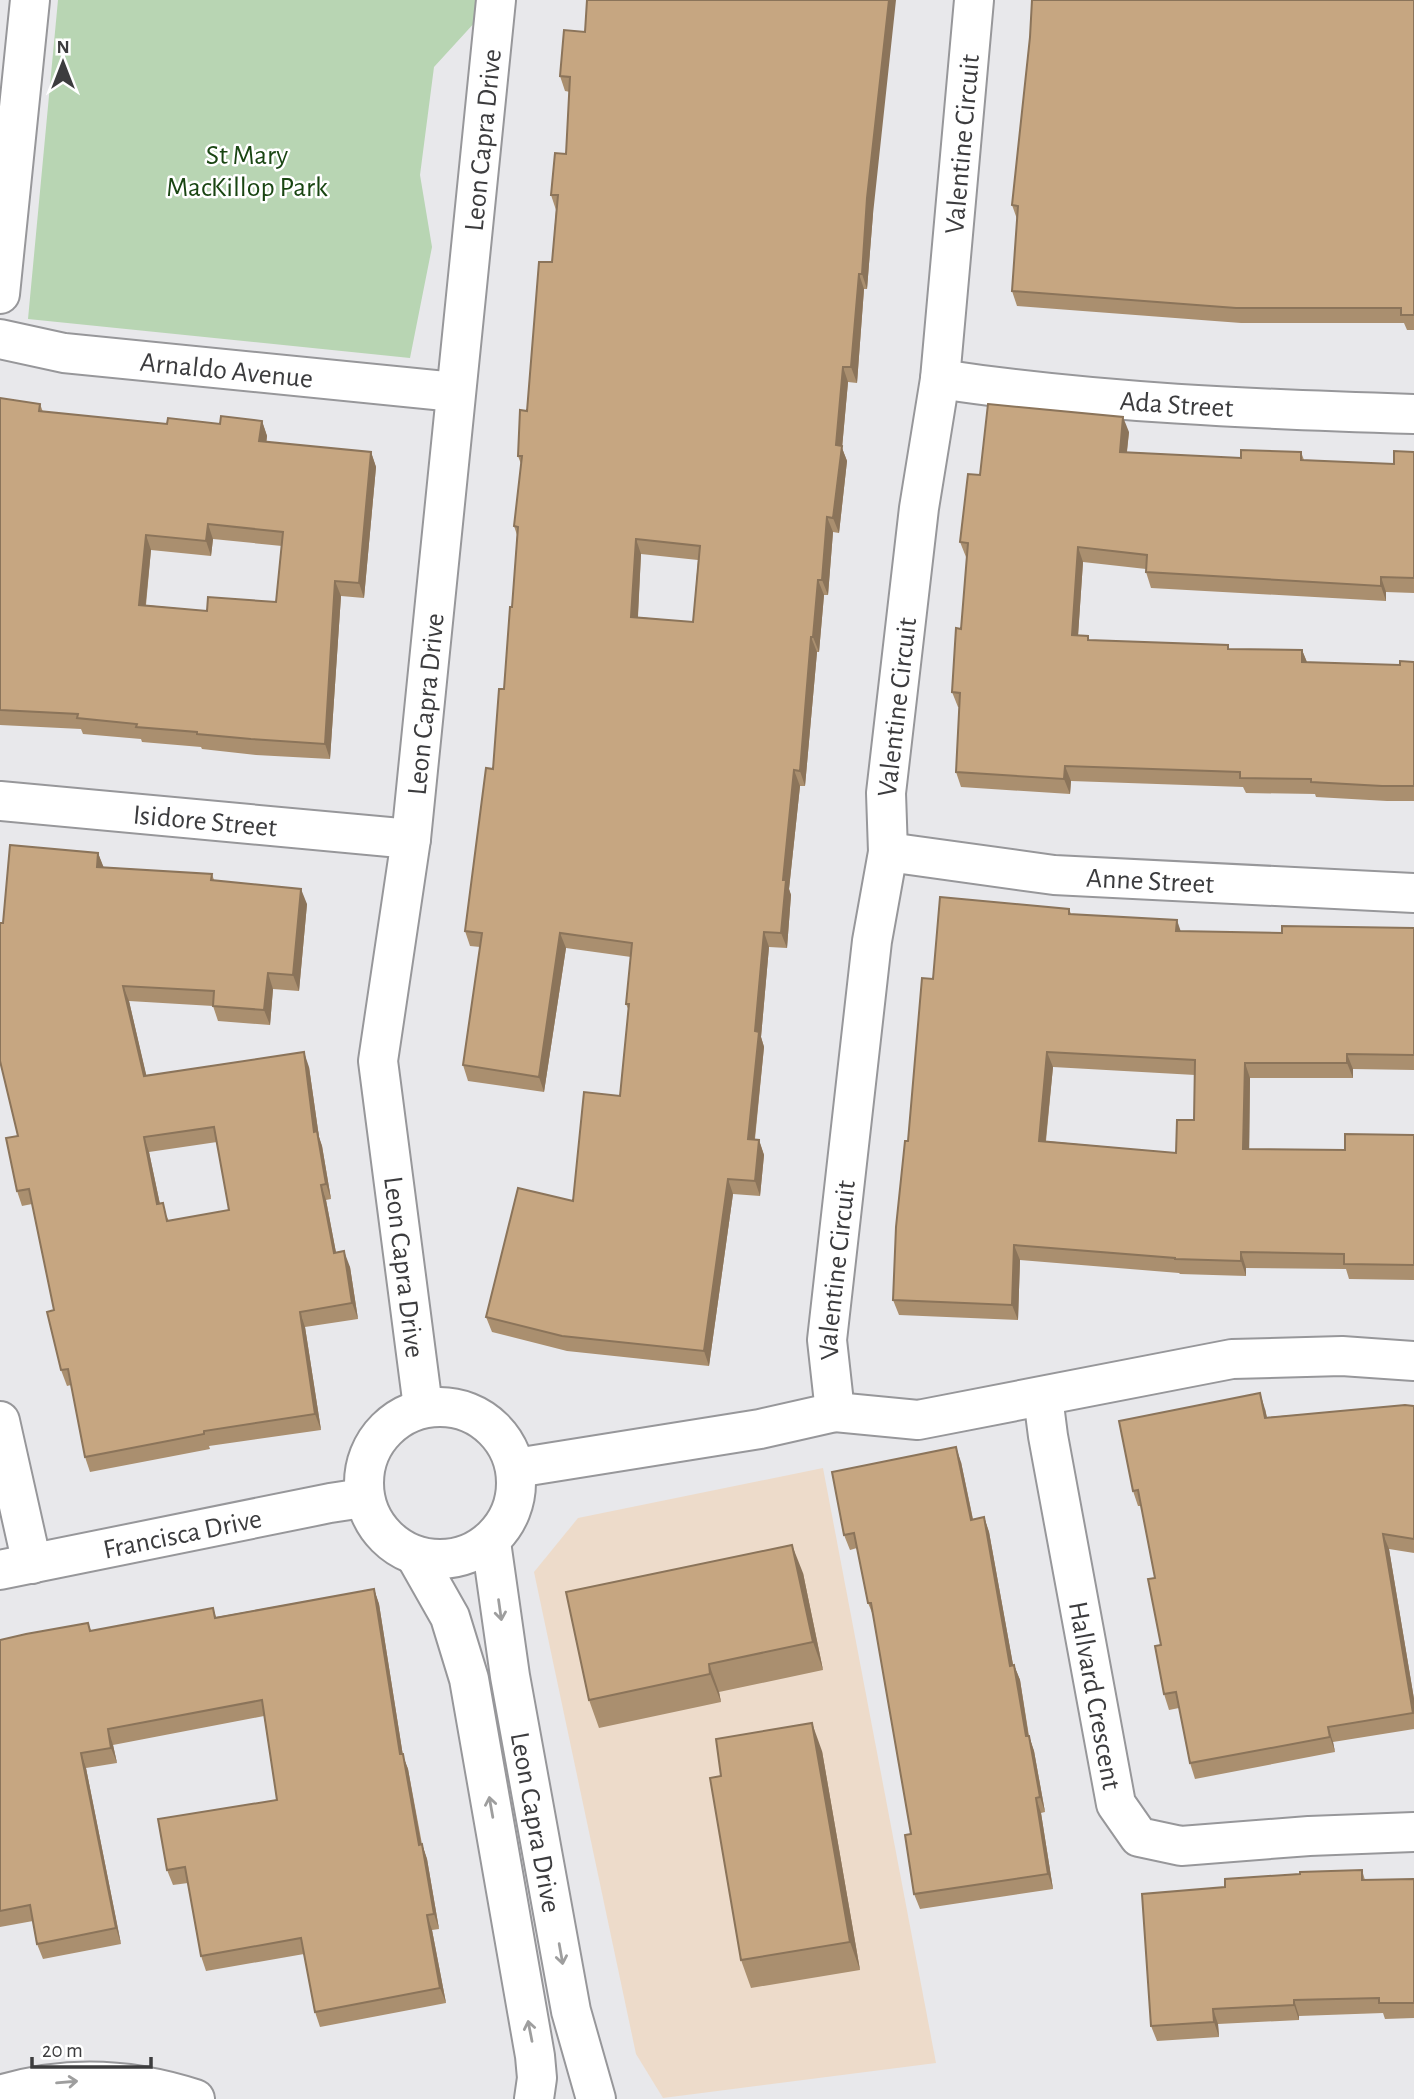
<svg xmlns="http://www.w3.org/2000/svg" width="1414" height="2099" viewBox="0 0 1414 2099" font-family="'Alegreya Sans',sans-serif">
<rect width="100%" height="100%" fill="#e8e8eb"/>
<!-- education -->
<path fill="#eddbca" d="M823,1468L936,2063L663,2098L636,2054L534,1572L578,1518Z"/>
<!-- green -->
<path fill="#b8d5b3" d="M58,0H478L477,20L434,67L420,175L432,247L410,358L28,319Z"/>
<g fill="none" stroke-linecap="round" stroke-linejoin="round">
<!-- minor casing -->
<g stroke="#97979a" stroke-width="42">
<g id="minor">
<path d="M0,294L30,0"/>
<path id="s1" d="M0,339L64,353L455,392"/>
<path id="s2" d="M940,379C1097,403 1255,409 1414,414"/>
<path id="s3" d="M0,801L411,839"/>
<path id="s4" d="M888,852L1054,875L1414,893"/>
<path id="s5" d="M1043,1397L1048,1436L1116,1804L1139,1837L1181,1846L1309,1836L1414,1832"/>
<path d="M835,1412L918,1420L1232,1359L1342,1356L1414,1361"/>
<path d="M0,1421L32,1564"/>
<path id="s6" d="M516,1468L760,1429L835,1412L827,1340L872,941L888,852L886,793L919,508L940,379L974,0"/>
<path id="s7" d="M0,1570L330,1503L363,1498"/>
</g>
</g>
<!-- tertiary casing -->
<g stroke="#97979a" stroke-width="42">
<g id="tertiary">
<circle cx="440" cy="1483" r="76"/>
<path id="s8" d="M423,1407L378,1061L411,839L496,0"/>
<path id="s9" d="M491,1542L510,1676L571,2011L596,2099"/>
<path d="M416,1557L450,1617L469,1679L535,2056L537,2078L534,2099"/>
<path d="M0,2095C65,2075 131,2078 195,2099"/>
</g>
</g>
<!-- minor -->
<use href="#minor" stroke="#fff" stroke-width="38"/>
<!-- tertiary -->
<use href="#tertiary" stroke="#fff" stroke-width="38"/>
</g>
<!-- wall -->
<path fill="#aa8f6f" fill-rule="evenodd" d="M1414,0V330H1407L1404,323H1241L1017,306L1012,291L1017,219L1012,205Z
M564,30L873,214L867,289H864L857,383L848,382L842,448L847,461L839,533L833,532L828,595H824L819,652H817L805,786H800L789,889L791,895L787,948L769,947L761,1037L764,1047L755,1139L759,1140L764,1155L760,1196L733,1194L709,1366L567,1351L492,1332L486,1317L573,1201L620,1096L629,1011L626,1004L631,957L566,948L544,1092L468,1081L463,1065L480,947L470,946L465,931L493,769L504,689L512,607L517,535L514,526L521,464L518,456L527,411L552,262L556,210L551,195L566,154L570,92L565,91L560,76ZM641,554L698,560L693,622L638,617Z
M0,398L40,404L43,412L167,424H220L262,421L267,436L266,442L371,452L376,467L364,598L341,596L330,759L256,755L202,749L201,747L142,742L141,739L83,734L81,729L0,725ZM213,539L282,546L276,602L207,611L146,605L151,550L211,556Z
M1129,432L1127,452L1241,458L1301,452L1304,460L1394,464L1414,452V593L1386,592V601L1151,588L1146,572V569L1083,562L1078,636L1090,640L1230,649L1302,650L1307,662L1400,665L1414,662V801H1387L1316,797L1315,794L1246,793L1243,787L1071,781L1070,794L961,787L956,772L959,707H958L952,692L961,629L967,557H966L960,542L980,475Z
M98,853L103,867L212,874L214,880L307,904L299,991L273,989L270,1025L218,1021L213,1006L129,1001L146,1075L309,1067L319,1137L322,1146L331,1199L326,1200L336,1253L350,1267L358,1319L305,1327L321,1430L209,1446L210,1449L90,1472L85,1457L71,1385L67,1386L61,1370L54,1310L32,1204L22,1206L17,1191L18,1136L3,923ZM217,1142L229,1210L169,1221L160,1204L149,1152Z
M1069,909L1071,914L1181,931L1282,933L1414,928V1070L1353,1069V1078H1250L1249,1149L1345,1150L1414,1135V1280L1349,1279L1346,1269L1246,1268V1276L1180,1274L1179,1273L1020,1260L1018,1320L899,1315L893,1300L908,1141L933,979ZM1053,1067L1195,1075L1194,1120L1176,1153L1046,1141Z
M1414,1406V1553L1389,1549L1414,1699V1729L1333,1742L1335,1752L1195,1779L1190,1763L1179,1708L1169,1710L1164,1694L1161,1645L1155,1578L1141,1506H1138L1133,1491L1265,1409L1267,1417Z
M961,1462L973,1519L984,1517L989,1532L1013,1665H1014L1020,1680L1029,1736L1034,1751L1045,1812L1041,1813L1053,1889L920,1909L914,1894L911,1834L873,1615L868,1603L857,1548L850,1550L844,1535Z
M803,1573L823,1670L719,1692L721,1702L599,1728L589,1700Z
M374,1589L379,1604L403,1756L408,1769L422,1844L427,1859L439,1929L432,1930L446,2003L320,2027L315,2012L304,1954L206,1971L201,1956L188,1883L173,1885L167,1870L277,1800L264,1716L113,1745L117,1763L86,1768L121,1944L43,1959L37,1944L33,1921L0,1927V1640L88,1623L91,1631L213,1608L216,1617Z
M822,1751L860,1970L751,1988L741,1960L721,1776Z
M1362,1870L1365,1880L1414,1879V2018L1385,2019L1383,2013L1299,2016V2020L1218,2024L1219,2037L1157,2041L1151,2026L1225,1887L1300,1874Z"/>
<!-- shaded-wall -->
<path fill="#8b745a" d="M889,0H896L873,214L867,289L862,274L867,198Z
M859,274L864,289L857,383L851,367Z
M843,367L848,382L842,448L847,461L839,533L833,518L836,445Z
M1123,417L1129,432L1125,467L1120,452Z
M262,421L267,436L265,456L259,441Z
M371,452L376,467L364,598L359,583Z
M827,517L833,532L828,595L822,580Z
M208,524L213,539L211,556L206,541Z
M146,535L151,550L144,620L139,605Z
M636,539L641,554L637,632L631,617Z
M1078,547L1083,562L1077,650L1072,635Z
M1381,577L1386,592V601L1381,586Z
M818,580L824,595L819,652L813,637Z
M335,581L341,596L330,759L325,744Z
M811,637L817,652L805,786L800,771Z
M1302,650L1308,665L1302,662Z
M1065,766L1071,781L1070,794L1064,779Z
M794,770L800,786L789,889L791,895L787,948L781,933L783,880Z
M98,853L104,868L97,867Z
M301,889L307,904L299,991L293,975Z
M1177,920L1182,935L1176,931Z
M764,932L769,947L761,1037L764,1047L753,1154L748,1139L755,1031Z
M560,933L566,948L544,1092L539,1077Z
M268,973L273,989L270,1025L264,1010Z
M123,986L129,1001L150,1091L144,1076Z
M304,1052L309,1067L319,1137L322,1146L331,1199L326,1184L314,1132Z
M1047,1052L1053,1067L1044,1156L1039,1141Z
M1347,1054L1353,1069V1078L1347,1063Z
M1245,1063L1250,1078L1249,1164L1243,1149Z
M144,1137L149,1152L163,1219L157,1204Z
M759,1140L764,1155L760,1196L755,1181Z
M728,1179L733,1194L709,1366L704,1351Z
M321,1185L326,1200L339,1268L334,1253Z
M1014,1245L1020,1260L1018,1320L1012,1305Z
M344,1251L350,1267L358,1319L352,1303Z
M1241,1252L1246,1268V1276L1241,1261Z
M300,1312L305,1327L321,1430L315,1414Z
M1260,1393L1265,1409L1270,1433L1265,1418Z
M956,1447L961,1462L976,1535L971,1520Z
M984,1517L989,1532L1016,1681L1010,1666Z
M1383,1534L1389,1549L1414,1699V1715Z
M792,1545L803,1573L823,1670L813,1642Z
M374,1589L379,1604L403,1756L408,1769L423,1854L422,1844L427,1859L439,1929L434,1914L400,1754Z
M709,1664L719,1692L721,1702L710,1674Z
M1014,1665L1020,1680L1031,1752L1026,1736Z
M812,1723L822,1751L860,1970L850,1942Z
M1328,1727L1333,1742L1335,1752L1330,1737Z
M108,1729L113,1745L117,1763L111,1748Z
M1029,1736L1034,1751L1045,1812L1040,1797Z
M81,1753L86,1768L121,1944L116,1928Z
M1036,1798L1041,1813L1053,1889L1048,1874Z
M427,1915L432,1930L446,2003L440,1988Z
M1294,2000L1299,2016V2020L1294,2005Z
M1213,2009L1218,2024L1219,2037L1214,2022Z"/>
<!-- building -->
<path fill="#c6a681" stroke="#8b745a" stroke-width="2" fill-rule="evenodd" d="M587,0H889L867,198L862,274H859L851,367H843L836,445L842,446L833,518L827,517L822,580H818L813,637H811L800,771L794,770L783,880H786L781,933L764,932L755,1031L759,1032L748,1139L759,1140L755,1181L728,1179L704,1351L562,1336L486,1317L518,1188L573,1201L584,1092L620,1096L629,1004H626L632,943L560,933L539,1077L463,1065L482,933L465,931L486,768L493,769L499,689H504L510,607H512L518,527L514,526L522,456H518L520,410L527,411L539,262H552L558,195H551L555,153L566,154L570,77L560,76L564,30L585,32ZM636,539L700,546L693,622L631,617Z
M1032,0H1414V315H1401V308H1236L1012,291L1018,206L1012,205L1030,37Z
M0,398L40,404L39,411L167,424L168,418L220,424L221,416L262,421L259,441L371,452L359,583L335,581L325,744L251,739L197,734V732L136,727L137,724L77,718L78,714L0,710ZM208,524L283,532L276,602L208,597L207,611L139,605L146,535L206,541Z
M988,404L1123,417L1120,452L1241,458V450L1301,452V460L1394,464V451L1414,452V578L1381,577V586L1146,572L1147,555L1078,547L1072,635L1088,636V640L1228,645V649L1302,650V662L1400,665V661L1414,662V786H1382L1311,782V779L1240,778V772L1065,766L1064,779L956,772L960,693L952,692L956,628L961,629L968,543L960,542L968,474L980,475Z
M10,845L98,853L97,867L212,874L211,880L301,889L293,975L268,973L264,1010L213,1006L214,991L123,986L144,1076L304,1052L314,1132L317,1131L326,1184L321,1185L334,1253L344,1251L352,1303L300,1312L315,1414L204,1431V1434L85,1457L68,1369L61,1370L47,1312L54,1310L29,1189L17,1191L6,1138L18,1136L0,1061V923H3ZM214,1127L229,1210L167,1221L163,1203L157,1204L144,1137Z
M940,897L1069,909V914L1177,920L1176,931L1282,933V926L1414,928V1055L1347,1054V1063H1245L1243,1149L1345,1150V1134L1414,1135V1265L1344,1264V1254L1241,1252V1261L1175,1259V1258L1014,1245L1012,1305L893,1300L896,1227L905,1141H908L922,978L933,979ZM1047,1052L1195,1060L1194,1120H1177L1176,1153L1039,1141Z
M1260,1393L1265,1418L1405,1405L1414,1406V1539L1383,1534L1413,1713L1328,1727L1330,1737L1190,1763L1176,1692L1164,1694L1155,1646L1161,1645L1148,1579L1155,1578L1138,1490L1133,1491L1119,1421Z
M956,1447L971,1520L984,1517L1010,1666L1014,1665L1026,1736H1029L1040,1797L1036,1798L1048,1874L914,1894L905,1835L911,1834L871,1603H868L854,1533L844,1535L832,1472Z
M792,1545L813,1642L709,1664L710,1674L589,1700L566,1592Z
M374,1589L400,1754H403L419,1845L422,1844L434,1914L427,1915L440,1988L315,2012L301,1938L201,1956L185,1867L167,1870L158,1819L277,1800L262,1700L108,1729L111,1748L81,1753L116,1928L37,1944L30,1905L0,1911V1640L26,1634L88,1623L90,1631L213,1608L215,1618Z
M812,1723L850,1942L741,1960L710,1778L721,1776L716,1739Z
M1362,1870V1880L1414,1879V2003H1379V1998L1294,2000V2005L1213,2009L1214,2022L1151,2026L1142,1894L1225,1887V1879L1300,1874V1872Z"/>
<!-- one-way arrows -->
<defs><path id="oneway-shaft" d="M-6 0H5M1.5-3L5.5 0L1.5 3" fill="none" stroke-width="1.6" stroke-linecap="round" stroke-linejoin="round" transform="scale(1.75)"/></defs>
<g stroke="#9e9e9e">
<use href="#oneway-shaft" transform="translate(500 1610) rotate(82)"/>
<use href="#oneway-shaft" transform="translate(491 1807) rotate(-100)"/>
<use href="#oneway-shaft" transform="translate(561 1954) rotate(80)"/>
<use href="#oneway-shaft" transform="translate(530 2031) rotate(-101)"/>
<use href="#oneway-shaft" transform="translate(67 2082) rotate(-5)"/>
</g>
<g text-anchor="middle" stroke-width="5" stroke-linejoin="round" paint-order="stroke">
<!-- street labels -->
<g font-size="28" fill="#3c3c3e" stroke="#fff">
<text dy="10" stroke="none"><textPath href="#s8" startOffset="1276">Leon Capra Drive</textPath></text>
<text dy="10" stroke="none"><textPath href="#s6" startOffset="1601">Valentine Circuit</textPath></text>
<text dy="10" stroke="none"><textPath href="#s1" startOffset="229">Arnaldo Avenue</textPath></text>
<text dy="10" stroke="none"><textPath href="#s2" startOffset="238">Ada Street</textPath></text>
<text dy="10" stroke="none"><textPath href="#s8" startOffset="709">Leon Capra Drive</textPath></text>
<text dy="10" stroke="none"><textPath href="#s6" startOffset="1034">Valentine Circuit</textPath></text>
<text dy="10" stroke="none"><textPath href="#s3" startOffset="206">Isidore Street</textPath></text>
<text dy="10" stroke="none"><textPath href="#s4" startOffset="264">Anne Street</textPath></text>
<text transform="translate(405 1267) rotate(83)" y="10">Leon Capra Drive</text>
<text dy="10" stroke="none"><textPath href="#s6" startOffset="467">Valentine Circuit</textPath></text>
<text dy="10" stroke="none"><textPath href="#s7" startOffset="186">Francisca Drive</textPath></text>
<text dy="10" stroke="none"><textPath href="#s5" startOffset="303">Hallvard Crescent</textPath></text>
<text dy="10" stroke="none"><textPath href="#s9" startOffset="284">Leon Capra Drive</textPath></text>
</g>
<!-- park labels -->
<g font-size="28" fill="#194512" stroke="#fff">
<text x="247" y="164">St Mary<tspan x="247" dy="32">MacKillop Park</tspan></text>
</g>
</g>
<!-- north arrow -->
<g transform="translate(63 63)" stroke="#ffffff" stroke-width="5" paint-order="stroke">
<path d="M0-5L12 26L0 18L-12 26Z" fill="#3c3c3e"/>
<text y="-10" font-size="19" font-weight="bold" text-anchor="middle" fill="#3c3c3e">N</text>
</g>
<!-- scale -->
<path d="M32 2057v10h119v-10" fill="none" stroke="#3c3c3e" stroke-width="3.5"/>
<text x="42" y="2057" font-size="21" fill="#3c3c3e" stroke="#ffffff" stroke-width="5" paint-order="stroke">20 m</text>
</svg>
